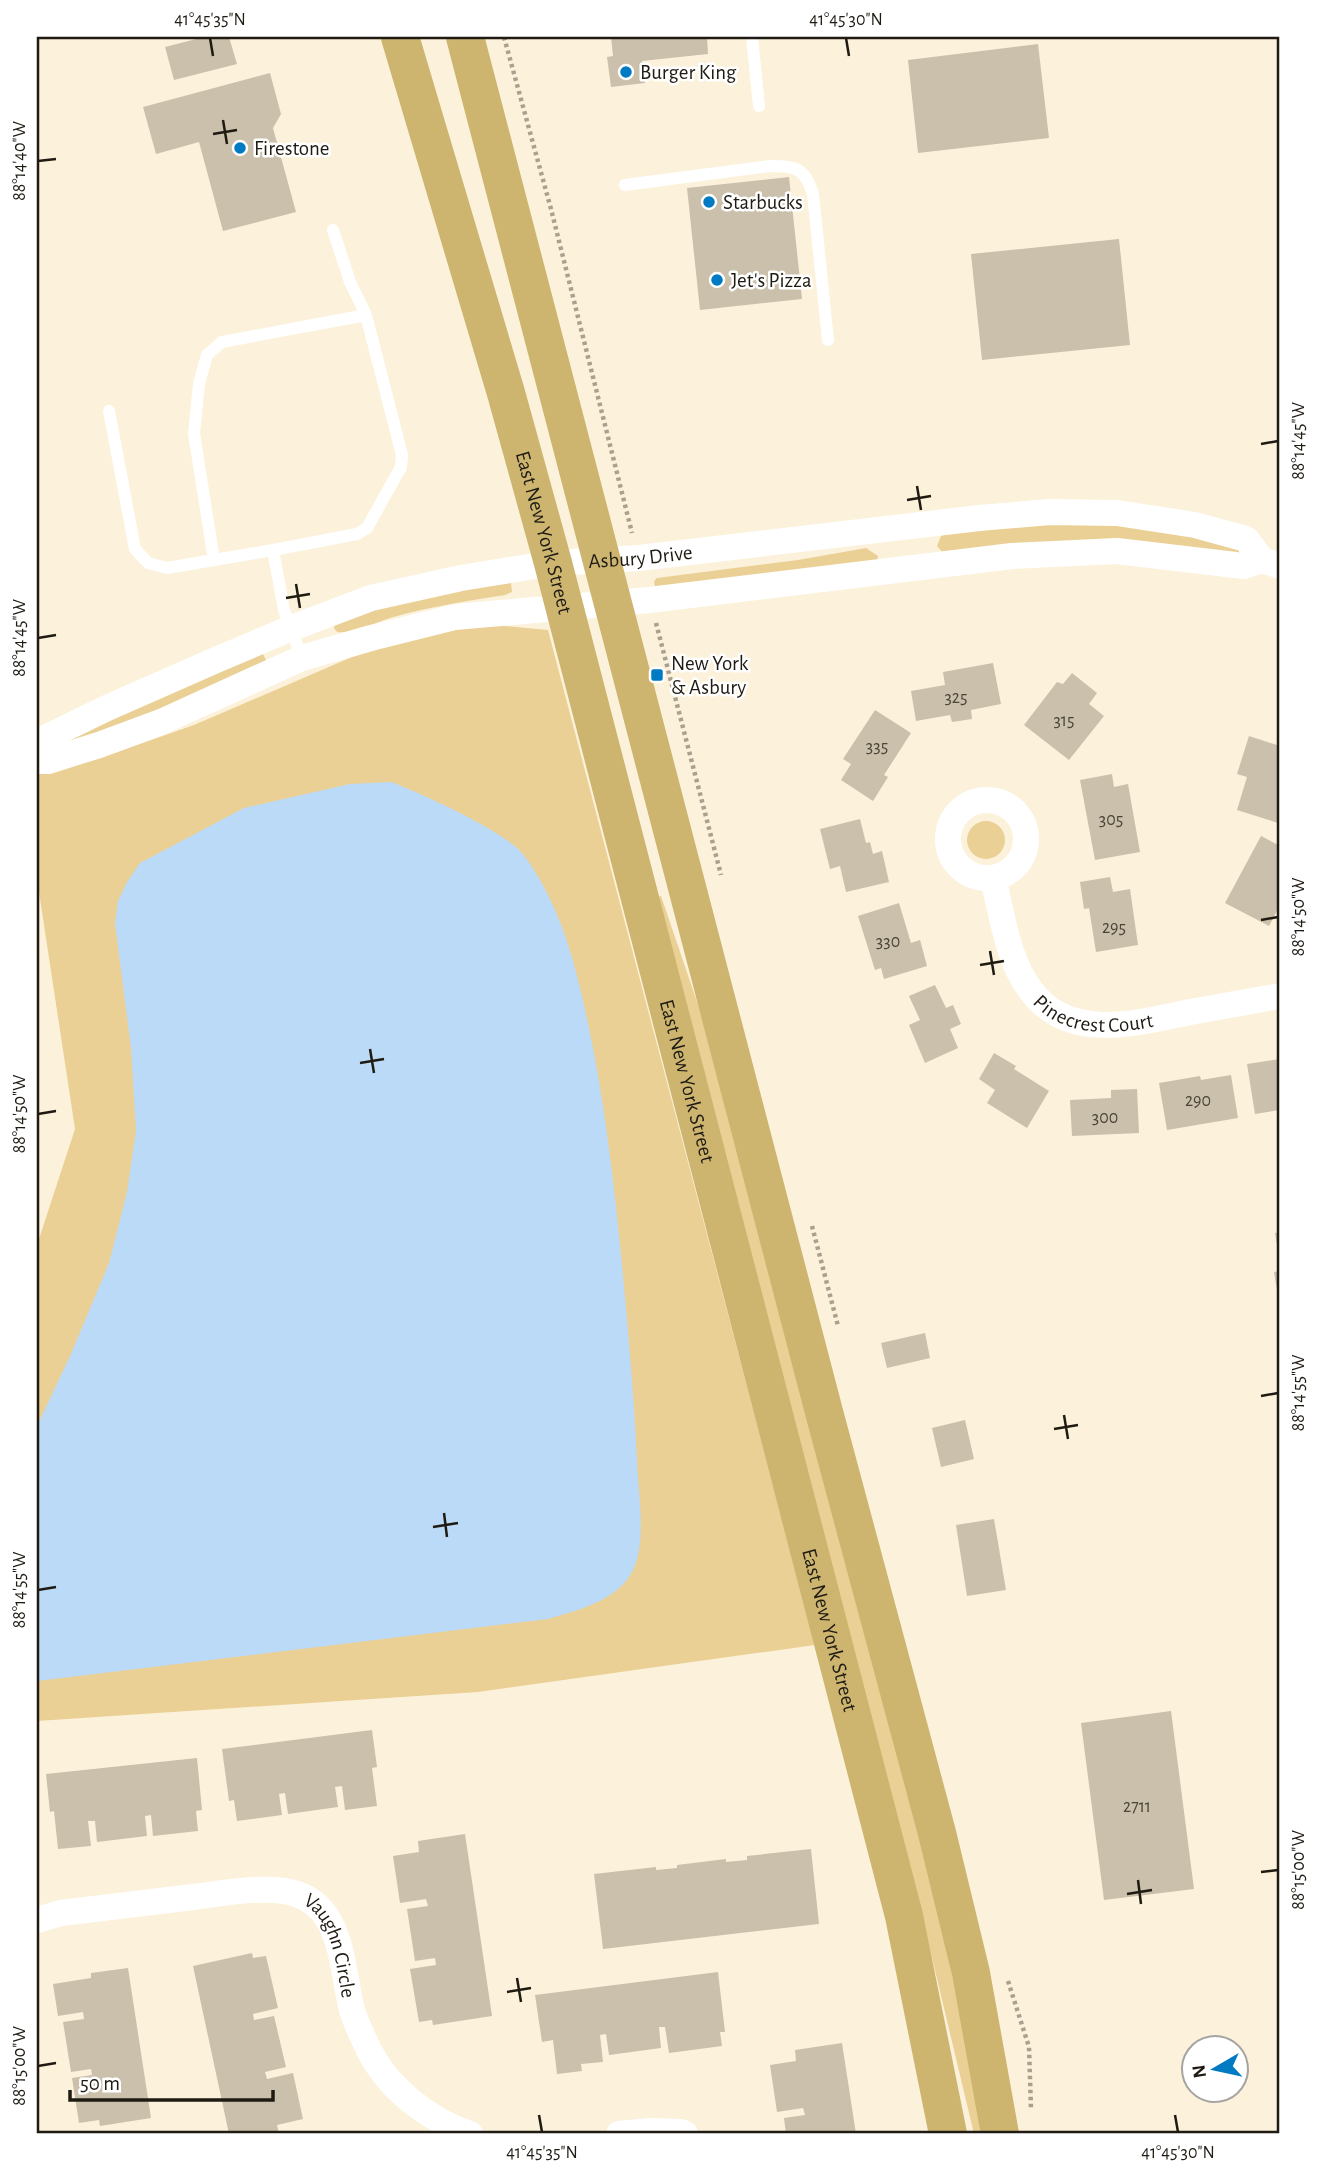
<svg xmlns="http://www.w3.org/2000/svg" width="1317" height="2171" viewBox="0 0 1317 2171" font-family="'Alegreya Sans',sans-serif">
<rect width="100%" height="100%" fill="#fcf2db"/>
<!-- green -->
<path fill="#ebd095" d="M1007,524L1142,525L1245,548L1252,557L943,553L937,546L941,536L948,531Z
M866,548L878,556L877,564L655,587L654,581L657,578L798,560Z
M511,582L512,592L505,595C467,601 428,607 390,618C373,623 356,634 337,632L334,628L335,622L390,602Z
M484,624L548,630L815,1645L478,1692L37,1721V1245L75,1129L37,879V774L117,752L194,725L352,657L402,641Z
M262,652L267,662L178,705L37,755L132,709Z
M967 840a19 19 0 1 1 38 0a19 19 0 1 1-38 0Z
M661,896L709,1037L921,1836L962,2019L982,2134H974L918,1899L656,897Z"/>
<!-- water -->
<path fill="#bbdaf7" d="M391,782C419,792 503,831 521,852C545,881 563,925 573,961C600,1060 612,1163 622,1265C628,1330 634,1395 637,1460C638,1491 647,1542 633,1570C618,1601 578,1610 548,1619L37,1681V1426L71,1354L109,1263L127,1192L136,1131L131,1048L115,923L118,901L127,882L140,863L244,808L350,784Z"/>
<!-- building -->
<path fill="#cac0ab" d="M204,37H229L237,64L174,80L165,47Z
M611,37H707L708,54L642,61L645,83L611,87L607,57L613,56Z
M1038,44L1049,138L918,153L908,60Z
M270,73L281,114L273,128L296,212L223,231L199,142L156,154L143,107Z
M789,177L802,299L700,310L687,188Z
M1119,239L1130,345L982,360L971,254Z
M993,663L1001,704L971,710L972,719L952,722L950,715L916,721L911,691L945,685L943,672Z
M1072,673L1097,693L1089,704L1104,716L1069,760L1024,725L1057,682L1063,684Z
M875,710L911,733L884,775L888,777L873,801L841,780L851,764L843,759Z
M1249,736L1280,746V815L1278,823L1237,810L1247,777L1237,774Z
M1112,774L1114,787L1128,784L1140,852L1095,860L1080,780Z
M860,819L866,843L870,842L873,854L882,851L889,882L846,892L840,866L830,869L820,829Z
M1261,836L1280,846V905L1269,926L1225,903Z
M1110,877L1113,892L1130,889L1138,945L1096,952L1089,908L1084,909L1080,882Z
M899,903L911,943L920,940L927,966L884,979L881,968L875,970L858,916Z
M935,985L946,1008L953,1005L961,1024L950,1029L958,1048L925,1063L909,1025L920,1020L909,996Z
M994,1053L1016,1066L1014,1069L1049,1091L1027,1128L987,1103L995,1090L979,1079Z
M1280,1059V1110L1255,1114L1247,1064Z
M1231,1075L1238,1118L1167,1130L1159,1083L1200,1076L1201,1080Z
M1137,1089L1139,1133L1072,1136L1070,1100L1111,1098V1090Z
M1280,1232V1257H1279L1275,1233Z
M1280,1271V1302H1279L1274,1272Z
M925,1333L930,1358L887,1368L881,1343Z
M965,1420L974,1459L941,1467L932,1428Z
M994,1519L1006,1590L967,1596L956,1525Z
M1171,1711L1194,1889L1104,1900L1081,1723Z
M372,1730L377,1767L372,1768L377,1806L345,1810L342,1786L335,1787L338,1807L288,1814L285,1793L279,1794L282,1815L237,1821L234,1800L229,1801L222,1749Z
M197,1758L202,1810L196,1811L198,1831L153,1836L151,1815L145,1816L147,1836L97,1842L95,1821H88L91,1846L58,1849L54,1811L50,1812L46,1774Z
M465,1834L492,2016L433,2025L432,2020L419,2022L410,1969L436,1965L435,1958L415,1961L407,1909L428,1906L426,1899L400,1903L393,1856L419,1852L418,1841Z
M811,1849L819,1924L603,1949L594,1874L656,1867V1870L677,1868V1865L726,1859V1862L747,1860V1856Z
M252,1953L253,1958L266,1956L278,2008L253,2014L254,2020L274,2016L286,2067L265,2072L267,2079L293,2073L303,2119L277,2125L279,2134H229L193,1966Z
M128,1968L151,2118L100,2126L99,2120L79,2123L72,2078L92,2075L91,2069L71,2072L63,2022L84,2019L83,2012L58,2016L53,1984L91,1978V1973Z
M718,1972L725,2032H720L722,2046L669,2053L665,2027H659L661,2048L609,2055L606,2034L600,2035L603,2062L581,2064L582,2071L557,2074L553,2040L542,2042L535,1995Z
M842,2043L856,2134H786L784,2118L805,2115L803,2108L777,2112L770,2065L796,2061L795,2050Z"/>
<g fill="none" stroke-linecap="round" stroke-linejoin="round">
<!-- path -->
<path stroke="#a9a190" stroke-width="4.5" stroke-dasharray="3.5 3.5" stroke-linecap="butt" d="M504,37L551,209L632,533
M656,623L721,875
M812,1226L838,1326
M1008,1981L1029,2047L1031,2109"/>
<!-- lane -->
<path stroke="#fff" stroke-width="12" d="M752,37L759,106
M625,185L770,166C796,166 805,168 813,194L828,340
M109,411L135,549L148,563L167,568L273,550
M214,560L194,434L199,384L207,355L222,342L366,315
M302,658L284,610L273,550L357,534L367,528L401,467L402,455L366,315L350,282L333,230"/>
<!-- street -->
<g stroke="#fff" stroke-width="26">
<path id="s1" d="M37,742L107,708L216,660L289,629L371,598L461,578L553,563L639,558L979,518L1050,512L1117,513L1195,525L1246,539L1262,560"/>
<path d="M37,761H48L99,745L161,722L302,658L371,638L455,617L649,600L1012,556L1117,551L1244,566L1262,560L1280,566"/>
<circle cx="987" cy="839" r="39"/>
<path id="s2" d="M993,878C1003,918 1008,967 1037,998C1076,1041 1141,1022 1190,1012C1220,1007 1250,1001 1280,996"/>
<path id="s3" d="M37,1920L61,1913C105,1908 149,1902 193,1897C223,1893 254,1887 284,1891C342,1899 341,1962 351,2006C354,2019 361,2033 367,2046C386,2087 428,2120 470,2134"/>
<path d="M619,2134L650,2131L681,2132L685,2134"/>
</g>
<!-- primary -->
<g stroke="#cdb570" stroke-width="38">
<path id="s4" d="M400,37L506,393L553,563L904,1916L948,2134"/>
<path d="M465,37L824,1412L937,1833L971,1973L1000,2134"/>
</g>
</g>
<!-- ticks -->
<path fill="none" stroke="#1f1b13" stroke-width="2.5" d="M210,38L213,56M846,38L849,56M223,120L227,144M213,134L237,130M38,161L56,159M1261,444L1278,441M917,486L921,510M907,500L931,496M296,584L300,608M286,598L310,594M38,638L56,635M1261,920L1278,917M990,951L994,975M980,965L1004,961M370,1049L374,1073M360,1063L384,1059M38,1114L56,1111M1261,1396L1278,1393M1064,1415L1068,1439M1054,1429L1078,1425M444,1513L447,1537M433,1527L458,1523M38,1590L56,1587M1261,1872L1278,1870M1138,1880L1141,1904M1127,1894L1152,1890M517,1978L521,2002M507,1992L531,1988M38,2066L56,2063M539,2115L542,2132M1175,2115L1178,2132"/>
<!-- markers -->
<g fill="#007ac3" stroke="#fff" stroke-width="2.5">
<circle cx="626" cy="72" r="7"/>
<circle cx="240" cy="148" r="7"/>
<circle cx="709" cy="202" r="7"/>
<circle cx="717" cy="280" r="7"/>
<rect x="650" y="668" width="14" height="14" rx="3.5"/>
</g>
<g text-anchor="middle" stroke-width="5" stroke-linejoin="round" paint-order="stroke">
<!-- number labels -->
<g font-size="18" fill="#4a4439">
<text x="956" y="703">325</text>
<text x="1064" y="726">315</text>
<text x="877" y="752">335</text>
<text x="1111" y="825">305</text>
<text x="1114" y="933">295</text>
<text x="888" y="947">330</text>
<text x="1198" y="1106">290</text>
<text x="1105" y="1123">300</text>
<text x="1137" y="1812">2711</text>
</g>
<!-- poi labels -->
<g font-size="21" fill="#1f1b13" stroke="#fff" text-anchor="start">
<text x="640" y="79">Burger King</text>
<text x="254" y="155">Firestone</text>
<text x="723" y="209">Starbucks</text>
<text x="731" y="287">Jet's Pizza</text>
<text x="671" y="670">New York<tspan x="671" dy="24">&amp; Asbury</tspan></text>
</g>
<!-- street labels -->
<g font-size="21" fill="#1f1b13" stroke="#fff">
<text dy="7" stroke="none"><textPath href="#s4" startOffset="516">East New York Street</textPath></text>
<text dy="7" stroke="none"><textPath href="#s1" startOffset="637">Asbury Drive</textPath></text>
<text dy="7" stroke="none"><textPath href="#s2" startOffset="191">Pinecrest Court</textPath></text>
<text dy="7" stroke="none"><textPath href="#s4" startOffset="1083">East New York Street</textPath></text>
<text dy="7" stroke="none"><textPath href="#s4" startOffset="1650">East New York Street</textPath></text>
<text dy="7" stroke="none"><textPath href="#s3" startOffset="329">Vaughn Circle</textPath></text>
</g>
</g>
<!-- border -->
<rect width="1317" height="2171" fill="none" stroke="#ffffff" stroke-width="77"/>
<!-- north arrow -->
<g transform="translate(1215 2069) rotate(261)"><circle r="33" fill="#ffffff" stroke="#a5a4a1" stroke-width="2"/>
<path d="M0-5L12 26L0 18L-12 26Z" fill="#007ac3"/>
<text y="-10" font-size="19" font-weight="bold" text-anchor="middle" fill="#1f1b13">N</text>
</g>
<!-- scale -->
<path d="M70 2090v10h203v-10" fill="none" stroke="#1f1b13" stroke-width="3.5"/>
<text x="80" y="2090" font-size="21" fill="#1f1b13" stroke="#ffffff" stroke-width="5" paint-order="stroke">50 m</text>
<rect x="38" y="38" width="1240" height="2094" fill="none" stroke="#1f1b13" stroke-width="2.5"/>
<g font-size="18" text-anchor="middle" fill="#1f1b13">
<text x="210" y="25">41°45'35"N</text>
<text x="846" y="25">41°45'30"N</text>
<text transform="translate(19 161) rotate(-90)" y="6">88°14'40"W</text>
<text transform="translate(1298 441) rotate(-90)" y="6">88°14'45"W</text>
<text transform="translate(19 638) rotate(-90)" y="6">88°14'45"W</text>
<text transform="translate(1298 917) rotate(-90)" y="6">88°14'50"W</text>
<text transform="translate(19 1114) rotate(-90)" y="6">88°14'50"W</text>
<text transform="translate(1298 1393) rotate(-90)" y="6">88°14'55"W</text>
<text transform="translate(19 1590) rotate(-90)" y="6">88°14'55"W</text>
<text transform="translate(1298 1870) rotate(-90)" y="6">88°15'00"W</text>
<text transform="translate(19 2066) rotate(-90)" y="6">88°15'00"W</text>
<text x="542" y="2158">41°45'35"N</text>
<text x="1178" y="2158">41°45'30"N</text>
</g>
</svg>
